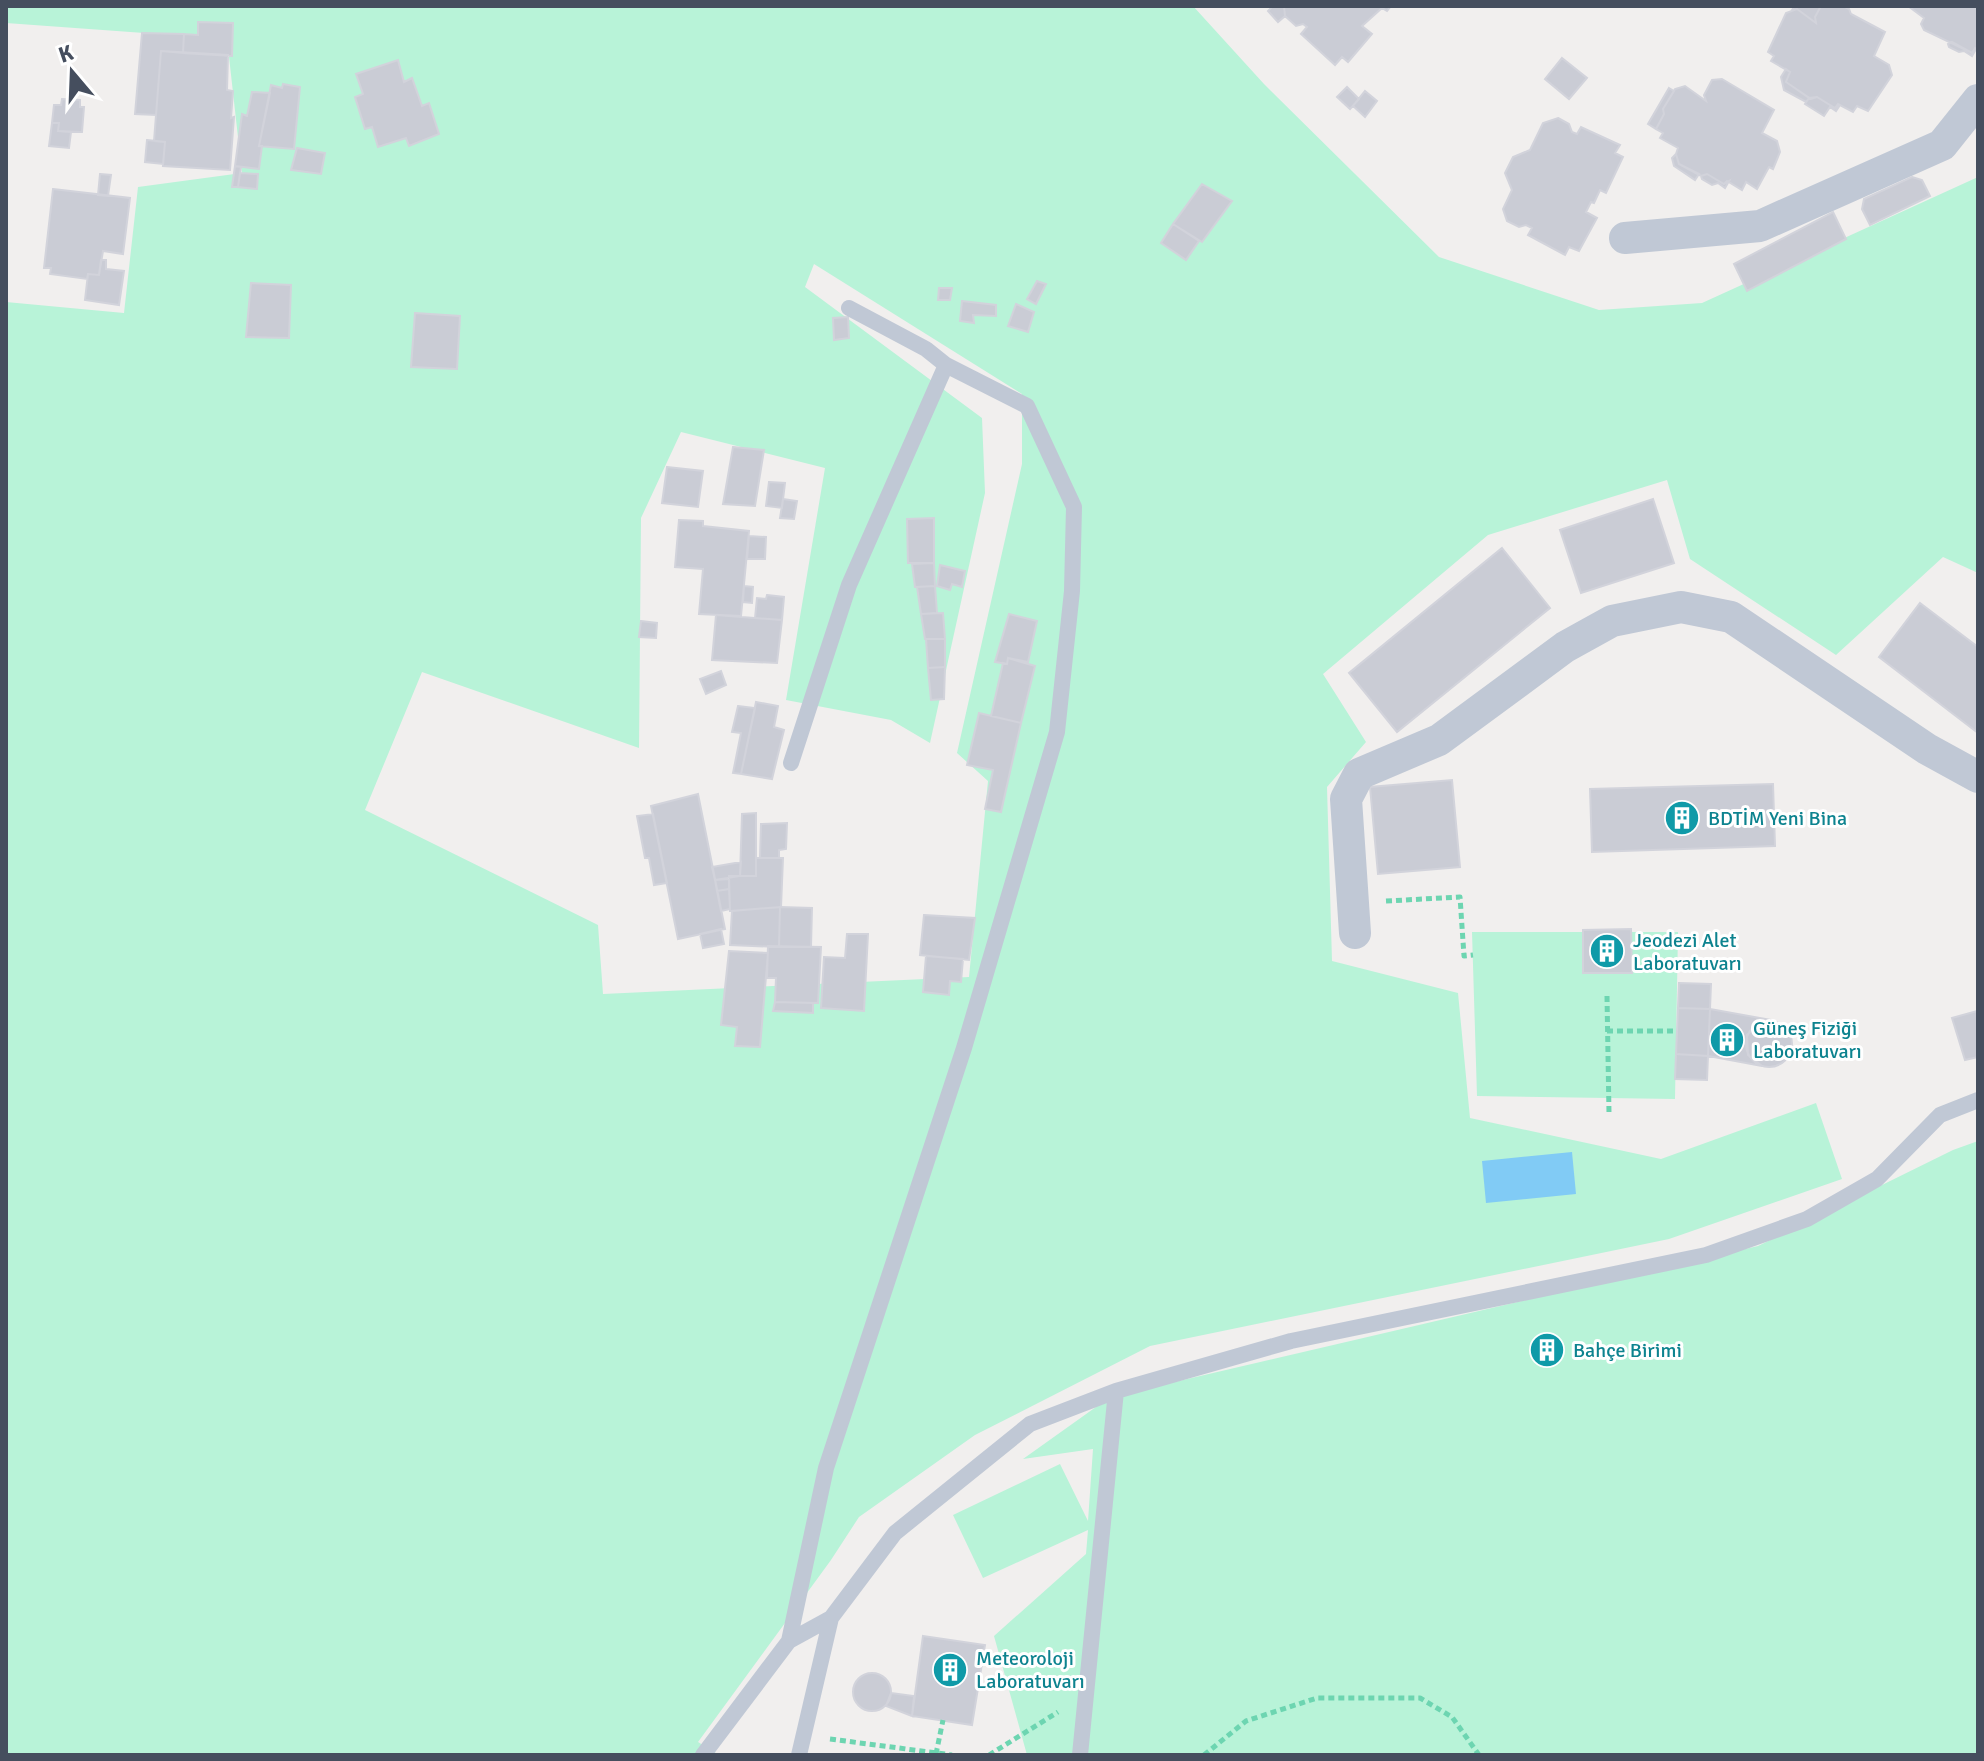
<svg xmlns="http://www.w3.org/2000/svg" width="1984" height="1761" viewBox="0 0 1984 1761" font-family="Signika,sans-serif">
<rect width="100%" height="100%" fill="#f1efee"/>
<!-- green -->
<path fill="#b8f3d8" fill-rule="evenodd" d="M6,6H1193L1264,84L1439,257L1599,310L1702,303L1978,177V573L1943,557L1836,655L1690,559L1667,480L1488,535L1323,674L1366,742L1327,787L1332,961L1458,993L1470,1118L1661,1159L1816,1103L1842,1179L1669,1239L1150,1346L975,1435L859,1517L831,1560L698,1742L719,1755H6V302L124,313L138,187L242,173L227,39L6,23ZM814,264L1022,394V464L957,753L988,781L969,977L603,994L598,925L365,810L422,672L639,748L641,518L681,432L825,468L786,700L891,720L930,743L985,493L982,418L805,287Z
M1472,932H1678L1675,1099L1477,1096Z
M1978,1141V1755H1027L994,1636L1086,1554L1088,1530L983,1578L953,1515L1060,1464L1088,1521L1093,1449L1023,1459L1110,1397L1758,1246L1953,1150Z"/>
<!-- water -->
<path fill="#81cbf5" d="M1572,1152L1576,1194L1486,1203L1482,1161Z"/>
<!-- building -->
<path fill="#caccd5" stroke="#d2d3db" stroke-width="2" d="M1273,6H1284L1285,16L1278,22L1268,11Z
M1284,6H1391L1387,11L1382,8L1362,26L1372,34L1348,62L1342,57L1335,65L1301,34L1307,27L1303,24L1296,26L1285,16Z
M1795,6H1821L1815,17L1816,23L1797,9L1792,10Z
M1821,6H1843L1849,9L1851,14L1885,32L1874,56L1889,65L1892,75L1868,111L1857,106L1853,112L1838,104L1835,108L1817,97L1811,99L1786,82L1790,72L1771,61L1774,56L1768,52L1786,13L1797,9L1816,23L1815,17Z
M1908,6H1978V51L1975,48L1972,53L1924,30L1921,24L1924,18Z
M198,22L233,23L232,56L183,53L184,34L198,35Z
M142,33L184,34L183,53L161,51L156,115L135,114Z
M1952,42L1972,53L1976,49L1972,56L1964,51L1959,52L1949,47L1948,44Z
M161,51L228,55L227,90L233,91L231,118L234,117L230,170L163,166L165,142L154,141Z
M1562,58L1587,78L1569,99L1545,79Z
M398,60L404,82L412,78L422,106L429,103L439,134L409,146L406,138L378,147L372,127L365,129L355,97L363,94L356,74Z
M1786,69L1790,72L1786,82L1809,98L1806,102L1784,90L1781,77Z
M1722,79L1774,110L1762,133L1777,141L1780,152L1773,169L1769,167L1757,189L1746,182L1742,190L1727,181L1724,184L1707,174L1701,176L1679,164L1676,154L1678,148L1660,138L1663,133L1656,129L1664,114L1663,109L1675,89L1685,86L1706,101L1704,95L1712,80Z
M283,84L300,87L294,149L259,146L271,85L282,88Z
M1347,87L1359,99L1350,109L1337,97Z
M1669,88L1674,91L1663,109L1664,114L1656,129L1648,124Z
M1365,91L1377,101L1365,117L1353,106Z
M252,92L270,93L259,146H262L259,169L235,166L242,114L247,116Z
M1817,97L1835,108L1840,105L1836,111L1830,107L1824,116L1805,104L1809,98Z
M62,99L80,100V107H84L82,132L58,131L59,123H52L54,105H61Z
M1558,118L1569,124L1572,132L1577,134L1581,127L1620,145L1615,153L1623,157L1606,193L1600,190L1594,203L1591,202L1586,212L1597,218L1579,251L1569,247L1565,255L1528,235L1532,228L1526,225L1519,227L1507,221L1503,209L1512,190L1505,173L1513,157L1530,150L1543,123Z
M52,123H59L58,131L71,132L69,148L49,146Z
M147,140L165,142L163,164L145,162Z
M297,148L325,153L321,174L291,170Z
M1676,154L1679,164L1699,174L1695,180L1674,166L1672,158Z
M235,166L241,167L238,187H232Z
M240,173L258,174L257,189L238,187Z
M100,174L111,175L108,196L98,195Z
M1707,174L1724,184L1729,181L1725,188L1718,183L1712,185L1702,179L1701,176Z
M1912,177L1922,180L1930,196L1870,225L1862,209L1864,199Z
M1202,184L1232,201L1202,242L1173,224Z
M53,189L130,198L123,254L103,251L99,275L88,274L87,279L50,274L51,268H44Z
M1833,212L1846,239L1747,291L1734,264Z
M1173,224L1199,241L1186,260L1161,243Z
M101,260H106V269L124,271L119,305L85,300L88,274L99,275Z
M1037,281L1046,284L1036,304L1027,299Z
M251,283L291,285L289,338L246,337Z
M939,288H952L950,300H938Z
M962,301L996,305V316L973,315L974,323L960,321Z
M1016,304L1034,312L1028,332L1008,326Z
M415,313L460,316L457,369L411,367Z
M848,317L849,338L834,340L833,318Z
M733,447L764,450L755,506L723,504Z
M667,467L703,471L698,507L662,503Z
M769,482L785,483L782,508L766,506Z
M783,499L797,501L794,519L780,518Z
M1653,499L1674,563L1581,593L1560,530Z
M934,518V563H908L907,519Z
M679,520L703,521V526L749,531L741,616L699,614L703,569L675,567Z
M749,536L766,537L765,559H747Z
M1502,548L1550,608L1397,732L1349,673Z
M934,563L935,586L915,587L912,564Z
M940,565L965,571L962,587L952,584L950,590L937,586Z
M744,586L753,587L752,603L743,602Z
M935,586L937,613L921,614L917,587Z
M767,595L784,597L782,620L755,618L757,598L766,599Z
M1920,603L1978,647V733L1879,657Z
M943,613L945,639H925L921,614Z
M1009,614L1037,621L1028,662L1008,658L1007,664L995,662Z
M716,615L782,620L777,663L712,660Z
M641,621L657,623L656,638L639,637Z
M926,639H945V667L928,668Z
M1008,658L1035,666L1021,723L991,716L1003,663L1007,664Z
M945,667L944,699L931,700L928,668Z
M721,671L726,685L706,694L700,679Z
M756,702L778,706L774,727L784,730L772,779L741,774Z
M738,706L755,708L741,774L733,773L741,733L732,732Z
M979,713L1021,723L1001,812L985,809L993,770L967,765Z
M1452,780L1460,867L1378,874L1370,787Z
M1773,784L1775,846L1592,852L1590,789Z
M698,794L725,929L678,939L651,806Z
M756,813V876H740L742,814Z
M653,814L667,883L654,885L649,858H645L637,816Z
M787,823L786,849L779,850V858H760L761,824Z
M756,858H783L781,907L730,911L729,876H756Z
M741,862L740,876L715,880L712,867Z
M729,879V889L717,891L715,880Z
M729,889L730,909L721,911L717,891Z
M780,907L779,947L730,945L732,911Z
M780,907L812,908L811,947H779Z
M924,915L975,918L969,960L920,955Z
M721,929L724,944L703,948L700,934Z
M1631,929L1632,973H1583V930Z
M847,934H868L864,1011L821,1008L824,957L845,958Z
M768,946L821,947L818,1003L775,1002L776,978H767Z
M729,951L768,953L760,1047L735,1046L737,1027L721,1025Z
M926,956L963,959L961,982L950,981L949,995L923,992Z
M1679,983L1711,984L1710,1009L1678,1008Z
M775,1002L813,1003V1013L773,1011Z
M1678,1008L1710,1009L1708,1056L1676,1054Z
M1710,1009L1771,1020L1761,1021L1747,1035L1748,1055L1762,1066L1708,1056Z
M1977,1011L1978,1057L1965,1060L1952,1018Z
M1746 1044a23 23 0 1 1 46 0a23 23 0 1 1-46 0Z
M1676,1054L1708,1056L1707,1080L1675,1079Z
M1543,1334L1564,1348L1555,1361L1547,1364L1531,1352Z
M923,1636L985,1645L972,1725L912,1716Z
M853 1692a19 19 0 1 1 38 0a19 19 0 1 1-38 0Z
M891,1693L914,1696L912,1716L886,1706Z"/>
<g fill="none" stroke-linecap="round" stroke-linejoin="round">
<!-- path -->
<path stroke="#6dd5b1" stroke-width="5" stroke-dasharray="6 4" stroke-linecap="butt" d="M1386,901L1460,897L1464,956L1473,955
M1607,996L1609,1113
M1607,1031H1677
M830,1739L952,1755
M936,1754L943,1720
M989,1755L1058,1712
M1204,1755L1246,1721L1317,1698H1420L1452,1717L1479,1755"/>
<!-- lane -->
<path stroke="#c0c8d5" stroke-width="16" d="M849,308L926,349L946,365
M789,1641L826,1468L964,1048L1057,732L1072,591L1074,507L1027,406L946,365L849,585L791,763
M703,1755L789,1641L831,1618L895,1533L1030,1424L1116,1391L1291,1341L1706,1255L1807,1219L1877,1179L1940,1115L1978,1100
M799,1755L831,1618
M1080,1755L1116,1391"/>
<!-- street -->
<path stroke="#c0c8d5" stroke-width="32" d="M1625,238L1760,226L1942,145L1978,100
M1355,933L1346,799L1359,774L1439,740L1565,647L1612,621L1681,607L1731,617L1927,749L1978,777"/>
</g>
<!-- icons -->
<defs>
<g id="building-disc" transform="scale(1.8)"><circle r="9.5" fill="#0f9aa8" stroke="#fff"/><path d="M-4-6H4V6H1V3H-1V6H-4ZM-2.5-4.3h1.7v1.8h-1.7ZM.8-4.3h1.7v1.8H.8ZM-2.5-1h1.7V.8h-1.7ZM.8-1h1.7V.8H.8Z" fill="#fff"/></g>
</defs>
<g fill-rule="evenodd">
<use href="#building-disc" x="1682" y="818"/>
<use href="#building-disc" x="1607" y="951"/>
<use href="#building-disc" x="1727" y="1040"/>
<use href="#building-disc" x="1547" y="1350"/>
<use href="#building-disc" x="950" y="1670"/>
</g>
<g text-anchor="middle" stroke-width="6" stroke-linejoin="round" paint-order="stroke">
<!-- culture labels -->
<g font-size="20" fill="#0d838f" stroke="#fff" text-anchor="start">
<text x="1708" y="825">BDTİM Yeni Bina</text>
<text x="1633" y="947">Jeodezi Alet<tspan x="1633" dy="23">Laboratuvarı</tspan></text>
<text x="1753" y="1035">Güneş Fiziği<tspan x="1753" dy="23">Laboratuvarı</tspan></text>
<text x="1573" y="1357">Bahçe Birimi</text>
<text x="976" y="1665">Meteoroloji<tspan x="976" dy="23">Laboratuvarı</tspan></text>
</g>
</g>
<!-- border -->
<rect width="1984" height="1761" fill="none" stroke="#454e5e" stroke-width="16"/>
<!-- north arrow -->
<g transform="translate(72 72) rotate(341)" stroke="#ffffff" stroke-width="6" paint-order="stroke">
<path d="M0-6L14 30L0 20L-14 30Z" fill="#454e5e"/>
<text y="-12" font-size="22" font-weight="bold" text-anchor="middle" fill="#454e5e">K</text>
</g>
</svg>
